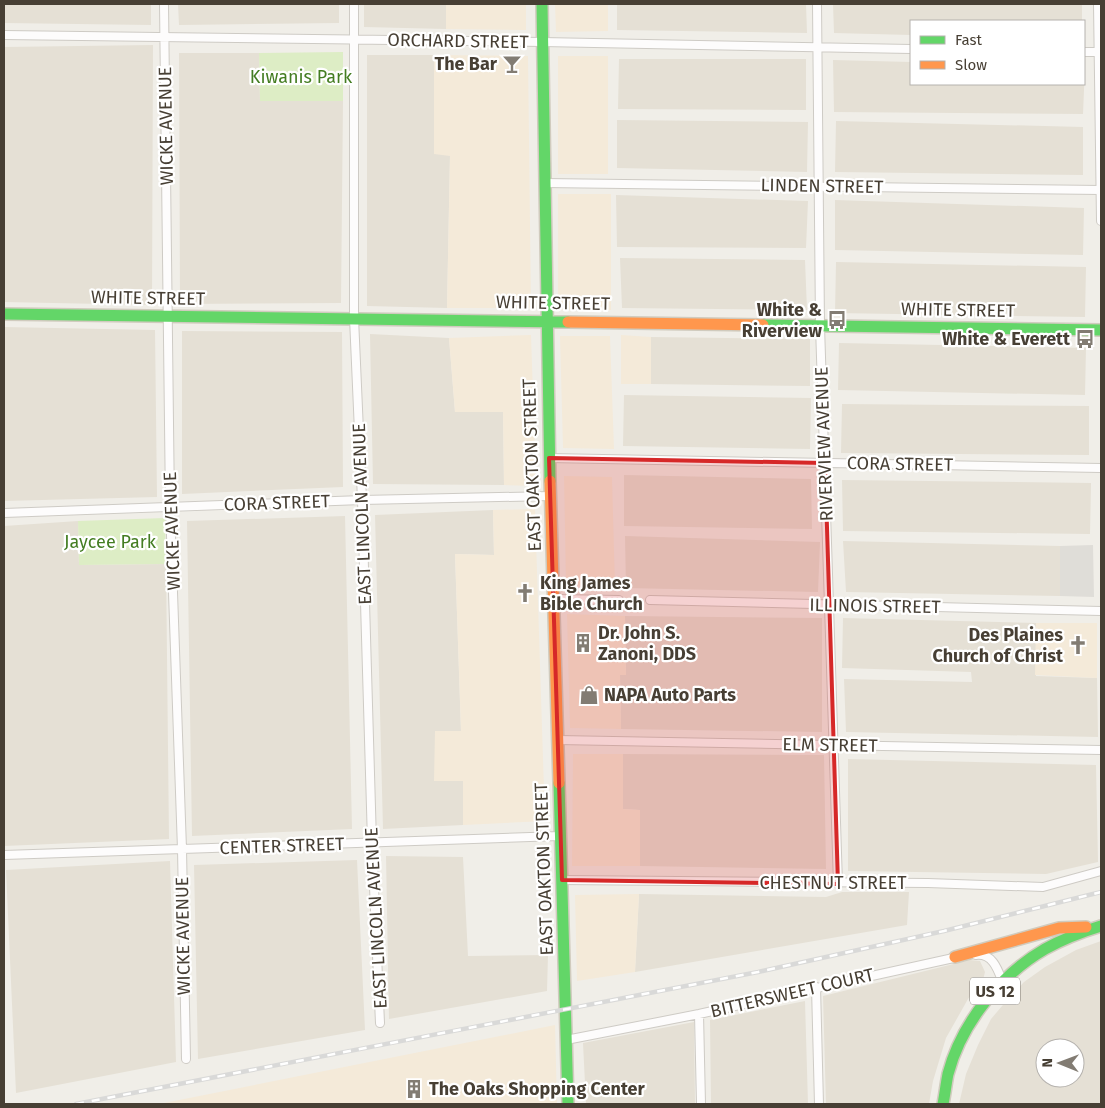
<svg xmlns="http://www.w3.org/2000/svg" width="1105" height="1108" viewBox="0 0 1105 1108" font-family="'Fira Sans',sans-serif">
<rect width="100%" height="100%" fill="#f0eee8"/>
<!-- residential -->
<path fill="#e5e0d5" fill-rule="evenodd" d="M4,4H151V25L4,23Z
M178,4H339V23L179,25Z
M364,4H446V29L364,27Z
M617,4H806L807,33L617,30Z
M833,4H1082V21H911V35L834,33Z
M153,45L152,305L4,302V47Z
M179,53H259L260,101H343L341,303L180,304Z
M367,55H434V153L450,155L447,308L367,306Z
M619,59H806V110L618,109Z
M833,60L911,62V84H1084V66H1085L1083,114L834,112Z
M617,120L808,122L807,172L617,168Z
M836,121L1083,127V175L835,172Z
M616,195L808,201L806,248L617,247Z
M835,200L1084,208L1083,255L835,250Z
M620,258L805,260L807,310L622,308Z
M836,262L1086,267L1085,317L835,313Z
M4,327L155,330L157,497L4,501Z
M182,331L342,332L343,487L182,494Z
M370,334L449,338L455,412L503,411L504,485L373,484Z
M651,337L810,339V386L651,384Z
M839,343L1086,348L1085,395L838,390Z
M624,395L811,398L810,449L623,446Z
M842,404L1089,406V455L841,453Z
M624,475L811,479L812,529L624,526Z
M842,480L1091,483L1090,534L843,531Z
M493,510L494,555L455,554L461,732L435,731V781H463V825L383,829L375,515Z
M345,516L352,829L192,836L187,521Z
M78,521L79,565L166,564L169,839L4,846V526Z
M625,536L820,542L818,592L626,588Z
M843,541L1060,546V596L846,592Z
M625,616L822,618V732L621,729L620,675L626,674Z
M843,618L1036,623V676L1097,678L1098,737L846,732L844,679L972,682L971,672L842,668Z
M623,754L824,755L826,869L640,866V810L623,809Z
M848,759L1096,765L1098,862L1046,874L848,871Z
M386,856L463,857L468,956L548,955L547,991L389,1019Z
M357,860L365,1030L198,1059L194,865Z
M170,861L176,1062L16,1093L6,870Z
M842,892H909L907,925L635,972L639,894L826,897Z
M1101,941V1104H959L966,1074L978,1045L991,1019L1008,999L1024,982L1045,967L1076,950ZM1045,1048H1075V1078H1045Z
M970,960L980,961L985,972L983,980L968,999L946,1038L933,1081L929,1104H826L823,996Z
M805,1001L808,1104H711L710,1020Z
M694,1022L695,1104H586L583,1043Z"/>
<!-- commercial -->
<path fill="#f4ead9" d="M446,4H526V30L446,29Z
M555,4H608V31L556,32Z
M434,55L528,56L531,308H447L450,156L434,154Z
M558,56H608V174H558Z
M558,194H611V310H558Z
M531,335L536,486L504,485L503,412H455L449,338Z
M621,335L651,337V384H621Z
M560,336H610L614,449L563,448Z
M564,476L612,477L615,587L566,585Z
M535,509L545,821L463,825V781H434L435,731H461L455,554L494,555L493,510Z
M567,614L625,616L626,675H620L621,729L570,728Z
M1036,623H1097V678L1035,675Z
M573,754H623V809L640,810V866H572Z
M639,894L635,972L577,981L575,895Z
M555,1025L557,1104H159Z"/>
<!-- green -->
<path fill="#ddedc5" d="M343,52V101H260L259,53Z
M165,518L166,564L79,565L78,521Z"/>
<!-- parking -->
<path fill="#dfddd8" d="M1093,545L1094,597L1060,596V546Z"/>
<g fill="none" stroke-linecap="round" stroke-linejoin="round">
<!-- street casing -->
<g stroke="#cecbc5" stroke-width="10">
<path id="street" d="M164,4L170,507L182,849L186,1059
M354,4V318L362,500L372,842L380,1023
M817,4L820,326L838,884
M1098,4L1101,221
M4,35L542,42L911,49
M1084,52H1101
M544,183L1101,190
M549,458L1101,468
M4,513L362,500L550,496
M554,599L619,600
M650,600L1101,611
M558,740L1101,750
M4,855L560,836
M562,880L928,883L1043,887L1101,871
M976,955C993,953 998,970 1003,983
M816,987L819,1104
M699,1014L701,1104
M566,1040L699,1014L958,957"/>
</g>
<!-- fast casing -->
<g stroke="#d0cbbe" stroke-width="14">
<path id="fast" d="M542,4L550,481
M4,314L568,322
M763,325L1101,330
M559,783L568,1104
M943,1104C945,1094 946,1084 948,1074C961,1024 1000,975 1045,949C1063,939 1081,932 1101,926"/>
</g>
<!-- slow casing -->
<g stroke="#d0cbbe" stroke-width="14">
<path id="slow" d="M568,322L763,325
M550,481L559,783
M955,957L1059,928L1086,927"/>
</g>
<!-- street -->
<use href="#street" stroke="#fdfcfc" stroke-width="8"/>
<!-- fast -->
<use href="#fast" stroke="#63d668" stroke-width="11"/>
<!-- slow -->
<use href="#slow" stroke="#ff974d" stroke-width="11"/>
<!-- rail casing -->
<g stroke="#d9d9d8" stroke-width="4.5">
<path id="rail" d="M76,1104L758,972L944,931L1101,892"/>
</g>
<!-- rail -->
<use href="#rail" stroke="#fff" stroke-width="2.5" stroke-dasharray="8" stroke-linecap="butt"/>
</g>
<!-- marked area -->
<path fill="#d62828" fill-opacity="0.2" stroke="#d62828" stroke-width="4" stroke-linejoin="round" d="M549,458L825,463L838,884L562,880Z"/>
<!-- icons -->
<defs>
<g id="bar-bare" transform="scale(1.5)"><path d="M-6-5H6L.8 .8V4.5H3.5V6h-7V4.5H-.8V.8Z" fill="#827c73" stroke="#fff" stroke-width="2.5" paint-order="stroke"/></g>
<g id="bus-bare" transform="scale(1.5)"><path d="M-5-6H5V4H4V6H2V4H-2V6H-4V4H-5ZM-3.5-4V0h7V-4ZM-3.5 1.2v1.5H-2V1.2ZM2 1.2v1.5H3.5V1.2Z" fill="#827c73" stroke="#fff" stroke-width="2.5" paint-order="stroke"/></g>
<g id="church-bare" transform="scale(1.5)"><path d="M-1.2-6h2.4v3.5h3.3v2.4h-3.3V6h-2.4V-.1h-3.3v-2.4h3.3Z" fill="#827c73" stroke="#fff" stroke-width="2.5" paint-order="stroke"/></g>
<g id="building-bare" transform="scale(1.5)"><path d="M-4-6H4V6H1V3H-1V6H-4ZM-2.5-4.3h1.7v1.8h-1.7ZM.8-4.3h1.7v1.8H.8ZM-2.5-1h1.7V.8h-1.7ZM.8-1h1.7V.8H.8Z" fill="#827c73" stroke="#fff" stroke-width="2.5" paint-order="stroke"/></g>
<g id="shop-bare" transform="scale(1.5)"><path d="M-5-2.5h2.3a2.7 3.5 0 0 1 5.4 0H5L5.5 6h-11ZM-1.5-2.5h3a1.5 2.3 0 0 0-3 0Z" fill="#827c73" stroke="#fff" stroke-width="2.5" paint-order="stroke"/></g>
</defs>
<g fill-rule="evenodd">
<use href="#bar-bare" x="512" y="64"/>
<use href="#bus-bare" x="837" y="320"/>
<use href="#bus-bare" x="1085" y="339"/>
<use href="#church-bare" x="525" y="593"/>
<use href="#building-bare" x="583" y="643"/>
<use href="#church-bare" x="1078" y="645"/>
<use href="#shop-bare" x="589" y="695"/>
<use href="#building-bare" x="414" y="1089"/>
</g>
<g text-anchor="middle" stroke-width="4.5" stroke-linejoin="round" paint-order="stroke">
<!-- shield labels -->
<rect fill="#fff" stroke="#7e7971" stroke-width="1" x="970" y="977.5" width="50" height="27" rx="4"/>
<g font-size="16" font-weight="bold" fill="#473f34">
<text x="995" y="997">US 12</text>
</g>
<!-- street labels -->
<g font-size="18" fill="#473f34" stroke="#fff">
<text transform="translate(458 41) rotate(1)" y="6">ORCHARD STREET</text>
<text transform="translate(166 126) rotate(-91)" y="6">WICKE AVENUE</text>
<text transform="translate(822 186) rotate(1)" y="6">LINDEN STREET</text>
<text transform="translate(148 298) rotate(1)" y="6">WHITE STREET</text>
<text transform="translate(553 303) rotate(1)" y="6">WHITE STREET</text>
<text transform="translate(958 310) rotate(1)" y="6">WHITE STREET</text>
<text transform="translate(824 444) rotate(-92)" y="6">RIVERVIEW AVENUE</text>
<text transform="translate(900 464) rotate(1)" y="6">CORA STREET</text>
<text transform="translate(532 465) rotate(-92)" y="6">EAST OAKTON STREET</text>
<text transform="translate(277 503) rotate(-2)" y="6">CORA STREET</text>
<text transform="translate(362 514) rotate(-92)" y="6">EAST LINCOLN AVENUE</text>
<text transform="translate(172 531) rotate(-92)" y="6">WICKE AVENUE</text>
<text transform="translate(875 606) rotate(1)" y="6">ILLINOIS STREET</text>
<text transform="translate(830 745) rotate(1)" y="6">ELM STREET</text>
<text transform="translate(282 846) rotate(-2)" y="6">CENTER STREET</text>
<text transform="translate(544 869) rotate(-92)" y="6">EAST OAKTON STREET</text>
<text x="833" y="889">CHESTNUT STREET</text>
<text transform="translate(376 918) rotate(-93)" y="6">EAST LINCOLN AVENUE</text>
<text transform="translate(183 936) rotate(-91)" y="6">WICKE AVENUE</text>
<text transform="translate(792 993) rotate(-13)" y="6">BITTERSWEET COURT</text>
</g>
<!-- poi labels -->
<g font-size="18" font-weight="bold" fill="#473f34" stroke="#fff" text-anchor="end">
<text x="497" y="70">The Bar</text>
<text x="822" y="316">White &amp;<tspan x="822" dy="21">Riverview</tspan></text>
<text x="1070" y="345">White &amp; Everett</text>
<text x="540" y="589" text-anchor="start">King James<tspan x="540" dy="21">Bible Church</tspan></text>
<text x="598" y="639" text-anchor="start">Dr. John S.<tspan x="598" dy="21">Zanoni, DDS</tspan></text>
<text x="1063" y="641">Des Plaines<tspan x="1063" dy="21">Church of Christ</tspan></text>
<text x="604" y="701" text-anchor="start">NAPA Auto Parts</text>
<text x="429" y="1095" text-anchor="start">The Oaks Shopping Center</text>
</g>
<!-- park labels -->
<g font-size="18" fill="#447d22" stroke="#fff">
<text x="301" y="83">Kiwanis Park</text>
<text x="110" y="548">Jaycee Park</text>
</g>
</g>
<!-- border -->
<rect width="1105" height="1108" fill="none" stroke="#473f34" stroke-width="10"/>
<!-- legend -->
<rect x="910" y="20" width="175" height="65" fill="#ffffff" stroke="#b5b2ae"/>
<rect x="920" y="36" width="25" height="8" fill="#63d668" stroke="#b5b2ae"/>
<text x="955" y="45" font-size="15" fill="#473f34">Fast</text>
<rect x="920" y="61" width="25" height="8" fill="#ff974d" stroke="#b5b2ae"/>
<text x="955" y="70" font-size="15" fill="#473f34">Slow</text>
<!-- north arrow -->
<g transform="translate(1060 1063) rotate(271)"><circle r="24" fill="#ffffff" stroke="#b5b2ae"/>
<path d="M0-4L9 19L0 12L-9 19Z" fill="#827c73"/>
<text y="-8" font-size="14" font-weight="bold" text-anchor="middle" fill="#473f34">N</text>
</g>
</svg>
